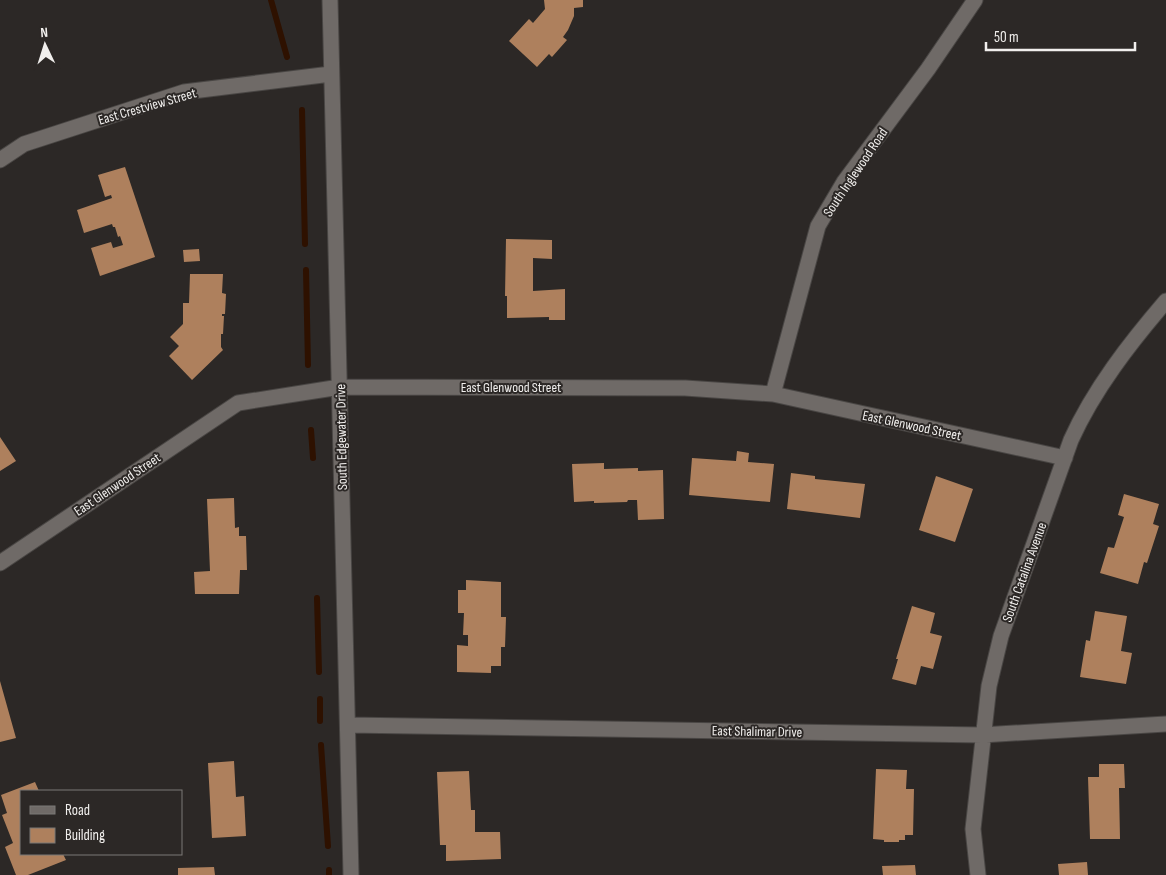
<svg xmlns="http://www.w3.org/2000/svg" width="1166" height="875" viewBox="0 0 1166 875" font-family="'Sofia Sans Condensed',sans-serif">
<rect width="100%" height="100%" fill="#2c2826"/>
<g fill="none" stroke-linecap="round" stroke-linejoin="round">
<!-- stream -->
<path stroke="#2e1100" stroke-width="6" d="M271,0L287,57
M302,110L305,244
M306,270L308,365
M311,430L313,458
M317,598L319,672
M320,699V721
M321,745L328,846
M329,870V875"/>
</g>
<!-- building -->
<path fill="#ae805d" d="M544,0H583V7L574,8V16L568,30L563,37L567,40L552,57L549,54L537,67L509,41L529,19L533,23L545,9Z
M125,167L155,257L100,276L91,248L111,242L113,248L123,245L120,236L118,237L115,227H113L112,224L84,233L77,210L112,198L111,195L105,197L98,175Z
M506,239L552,240V259L533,258V291L565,289V320H549V317L507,318V296H505Z
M199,249L200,261L184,262L183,250Z
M190,274H223L222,293L226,294L225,314H222V316H224L223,334H221V347L223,350L192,380L169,356L179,346L170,337L183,324V303H189Z
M0,437L16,461L0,471Z
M737,451L749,453L748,462L774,464L770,502L689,495L692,458L736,461Z
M604,463V469L638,468V471L663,470L664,519L638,520L637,500H628L627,502L594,503V501L574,502L572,464Z
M791,473L815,476V479L865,484L860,518L787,509Z
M936,476L973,489L955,542L919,530Z
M1124,494L1159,504L1153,524L1159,526L1147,563L1144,562L1138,584L1100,573L1108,547L1114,548L1124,517L1118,515Z
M234,498L235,528L239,527V536H246L247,570H240L239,594H195L194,572L210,571L207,499Z
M466,580L501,582V617H506L505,647H501V666H491V673L457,672V645L468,646V635H463L464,613H458V590H466Z
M912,606L935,613L930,633L942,636L933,669L921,666L916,685L892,679L898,659H896Z
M1095,611L1127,616L1121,651L1132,653L1126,684L1080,677L1086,640L1090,641Z
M0,681L16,738L0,742Z
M234,761L236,797L244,796L246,836L212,838L208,763Z
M1099,764H1124L1125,788H1119L1120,839H1090L1088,777H1099Z
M876,769L907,770L906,789H914L913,835H905V840H899V842H884V840L873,839Z
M469,771L471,810H475V832H500L501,859L446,861V845H440L437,772Z
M35,782L39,791H21V854H63L66,860L28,875H16L5,847L13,843L2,815L7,813L1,795Z
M1087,862L1088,875H1059L1058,864Z
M915,865L916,875H883L882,866Z
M214,867L215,875H178V868Z"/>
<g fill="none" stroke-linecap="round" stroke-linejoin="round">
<!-- minor casing -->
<g stroke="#494644" stroke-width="17">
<path id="minor" d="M330,0L351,875
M0,160L24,144L184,92L331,74
M773,394L818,226L844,182L928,69L975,0
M0,563L238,403L340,387L685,388L773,394L1065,458
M348,725L982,735L1166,724
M978,875L973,829L989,686L1001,636L1071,440C1094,389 1130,343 1166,301"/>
</g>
<!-- minor -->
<use href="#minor" stroke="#6f6a67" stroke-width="15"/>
</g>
<g text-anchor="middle" stroke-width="4" stroke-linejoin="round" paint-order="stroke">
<!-- street labels -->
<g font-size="14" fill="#f1efed" stroke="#2c2826">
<text transform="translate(147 106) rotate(-16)" y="5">East Crestview Street</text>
<text transform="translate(855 172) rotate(-56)" y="5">South Inglewood Road</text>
<text x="511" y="392">East Glenwood Street</text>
<text transform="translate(912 425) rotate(12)" y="5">East Glenwood Street</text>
<text transform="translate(341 437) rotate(-91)" y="5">South Edgewater Drive</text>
<text transform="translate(117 484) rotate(-34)" y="5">East Glenwood Street</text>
<text transform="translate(1024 572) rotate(-70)" y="5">South Catalina Avenue</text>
<text transform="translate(757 731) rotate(1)" y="5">East Shalimar Drive</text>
</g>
</g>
<!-- legend -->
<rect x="20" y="790" width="162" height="65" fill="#2c2826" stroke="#7b7876"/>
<rect x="30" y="806" width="25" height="8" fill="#6f6a67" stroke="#7b7876"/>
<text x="65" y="815" font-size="15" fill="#f1efed">Road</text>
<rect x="30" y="828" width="25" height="15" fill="#ae805d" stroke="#7b7876"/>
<text x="65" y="840" font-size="15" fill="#f1efed">Building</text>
<!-- north arrow -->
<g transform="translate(45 45) rotate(356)" stroke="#2c2826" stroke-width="4" paint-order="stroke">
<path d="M0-4L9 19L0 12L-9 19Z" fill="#f1efed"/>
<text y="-8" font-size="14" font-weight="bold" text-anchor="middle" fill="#f1efed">N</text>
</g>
<!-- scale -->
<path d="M986 42v8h149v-8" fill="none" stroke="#f1efed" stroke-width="2.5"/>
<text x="994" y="42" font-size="15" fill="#f1efed" stroke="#2c2826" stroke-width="4" paint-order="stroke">50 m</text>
</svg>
